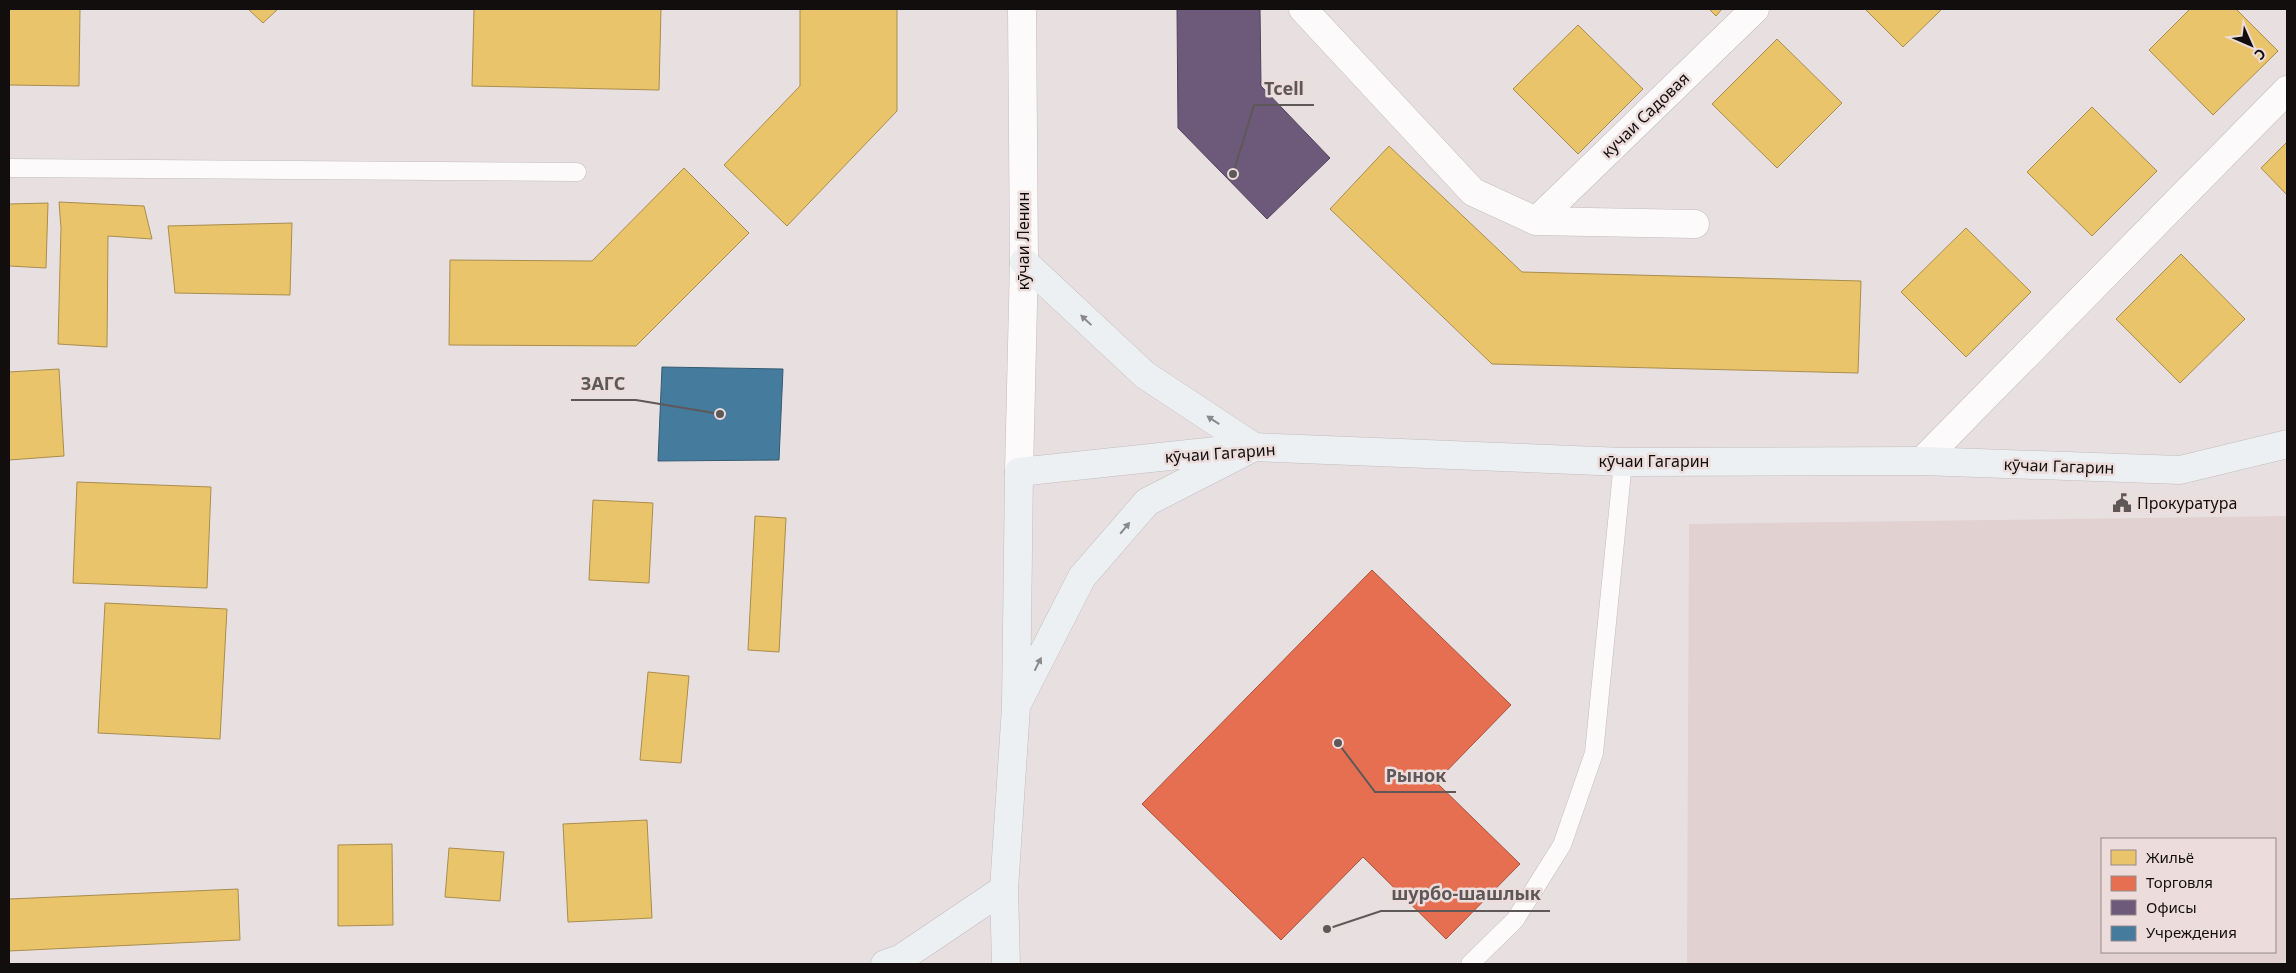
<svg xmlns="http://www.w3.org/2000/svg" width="2296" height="973" viewBox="0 0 2296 973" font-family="'Noto Sans',sans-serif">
<rect width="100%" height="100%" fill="#e8e0e0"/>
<!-- built -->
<path fill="#e1d1d1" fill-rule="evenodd" d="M2287,516V964H1687L1689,524ZM2102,839H2275V952H2102Z"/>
<!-- homes -->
<path fill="#e9c46a" stroke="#a98d4e" d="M9,9H80L79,86L9,85Z
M248,9H278L263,23Z
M474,9H661L659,90L472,86Z
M800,9H897V111L787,226L724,165L800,86Z
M1709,9H1722L1716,16Z
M1865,9H1942L1903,47Z
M2190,9H2236L2278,51L2213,115L2149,50Z
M1578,25L1643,89L1578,154L1513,89Z
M1777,39L1842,103L1777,168L1712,104Z
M2092,107L2157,171L2092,236L2027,172Z
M2287,142V195L2261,168Z
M1389,146L1522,272L1861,281L1858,373L1492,364L1330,209Z
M684,168L749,233L636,346L449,345L450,260L592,261Z
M59,202L144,206L152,239L108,236L107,347L58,344L61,228Z
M48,203L46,268L9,266V204Z
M292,223L290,295L175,293L168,226Z
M1966,228L2031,292L1966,357L1901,292Z
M2181,254L2245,319L2180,383L2116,319Z
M59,369L64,456L9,460V372Z
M77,482L211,487L207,588L73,583Z
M593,500L653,503L649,583L589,580Z
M755,516L786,518L779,652L748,650Z
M105,603L227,609L220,739L98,733Z
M648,672L689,676L681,763L640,760Z
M647,820L652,918L568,922L563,824Z
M392,844L393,925L338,926V845Z
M449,848L504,852L500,901L445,897Z
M238,889L240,940L9,951V899Z"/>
<!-- shops -->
<path fill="#e76f51" stroke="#a7523d" d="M1372,570L1511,705L1436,782L1520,864L1446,939L1363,857L1281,940L1142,804Z"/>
<!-- offices -->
<path fill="#6d597a" stroke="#52425a" d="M1177,9H1260L1261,86L1330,158L1267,219L1178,128Z"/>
<!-- public -->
<path fill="#457b9d" stroke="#365a72" d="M662,367L783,369L779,460L658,461Z"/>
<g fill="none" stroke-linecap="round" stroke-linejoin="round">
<!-- service casing -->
<g stroke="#c2bcbc" stroke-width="19">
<path id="service" d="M9,168L577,172
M1470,964L1515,920L1562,845L1594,753L1623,462"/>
</g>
<!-- minor casing -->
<g stroke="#c2bcbc" stroke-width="29">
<path id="minor" d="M1303,9L1473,192L1536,221L1695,224
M1536,221L1755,9
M1922,461L2287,90"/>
</g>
<!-- tertiary casing -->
<g stroke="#c2bcbc" stroke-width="29">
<path id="tertiary" d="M1019,472L1024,262L1022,9"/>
</g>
<!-- secondary casing -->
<g stroke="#c2bcbc" stroke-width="29">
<path id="secondary" d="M1018,702L1082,577L1147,502L1254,447L1145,375L1024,262
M885,964L900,959L1004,889
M1006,964L1004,889L1016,707L1019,472L1254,447L1623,462L1922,461L2180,470L2287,444"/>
</g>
<!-- service -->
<use href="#service" stroke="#fcfafa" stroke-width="18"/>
<!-- minor -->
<use href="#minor" stroke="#fcfafa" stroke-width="28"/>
<!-- tertiary -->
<use href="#tertiary" stroke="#fcfafa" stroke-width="28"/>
<!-- secondary -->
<use href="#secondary" stroke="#edf0f2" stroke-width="28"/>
</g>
<!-- one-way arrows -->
<defs><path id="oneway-solid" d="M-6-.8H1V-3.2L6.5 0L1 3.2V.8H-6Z" transform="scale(1.25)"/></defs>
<g fill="#8b8a8b">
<use href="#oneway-solid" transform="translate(1086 320) rotate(-137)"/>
<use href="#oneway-solid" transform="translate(1213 420) rotate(-147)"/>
<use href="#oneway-solid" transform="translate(1125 528) rotate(-50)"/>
<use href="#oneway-solid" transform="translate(1038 664) rotate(-63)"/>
</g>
<!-- icons -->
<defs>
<g id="civic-bare" transform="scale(1.5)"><path d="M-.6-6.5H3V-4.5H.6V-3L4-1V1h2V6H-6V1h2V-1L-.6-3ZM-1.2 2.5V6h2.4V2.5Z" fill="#5e5858" stroke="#ecdddc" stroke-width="2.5" paint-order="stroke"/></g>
</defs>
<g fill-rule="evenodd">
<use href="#civic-bare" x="2122" y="503"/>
</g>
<g text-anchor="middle" stroke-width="5" stroke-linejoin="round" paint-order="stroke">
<!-- street labels -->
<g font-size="16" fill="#130e0e" stroke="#ecdddc">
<text transform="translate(1645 115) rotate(-44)" y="6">кучаи Садовая</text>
<text transform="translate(1023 241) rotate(-90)" y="6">кӯчаи Ленин</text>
<text transform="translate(1220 453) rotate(-4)" y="6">кӯчаи Гагарин</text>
<text x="1654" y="467">кӯчаи Гагарин</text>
<text transform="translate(2059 466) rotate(2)" y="6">кӯчаи Гагарин</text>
</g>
<!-- poi labels -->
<g font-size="16" fill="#130e0e" stroke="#ecdddc" text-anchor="start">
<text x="2137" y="509">Прокуратура</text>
</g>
</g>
<!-- callouts -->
<path fill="none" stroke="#5e5858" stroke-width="2" d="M1233 174L1254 105H1314M720 414L636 400H571M1338 743L1375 792H1456M1327 929L1381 911H1550"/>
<g fill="#5e5858" stroke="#ecdddc" stroke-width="2">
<circle cx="1233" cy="174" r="5"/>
<circle cx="720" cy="414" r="5"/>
<circle cx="1338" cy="743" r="5"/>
<circle cx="1327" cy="929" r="5"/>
</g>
<g font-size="18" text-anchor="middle" font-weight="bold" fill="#5e5858" stroke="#ecdddc" stroke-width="5" stroke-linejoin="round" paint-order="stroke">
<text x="1284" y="95">Tcell</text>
<text x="603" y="390">ЗАГС</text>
<text x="1416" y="782">Рынок</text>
<text x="1466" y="900">шурбо-шашлык</text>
</g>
<!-- border -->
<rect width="2296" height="973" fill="none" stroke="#130e0e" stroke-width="20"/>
<!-- legend -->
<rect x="2101" y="838" width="175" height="115" fill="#ecdddc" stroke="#958a8a"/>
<rect x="2111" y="850" width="25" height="15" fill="#e9c46a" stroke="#958a8a"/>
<text x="2146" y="863" font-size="15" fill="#130e0e">Жильё</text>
<rect x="2111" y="876" width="25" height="15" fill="#e76f51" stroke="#958a8a"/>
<text x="2146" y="888" font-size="15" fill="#130e0e">Торговля</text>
<rect x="2111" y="900" width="25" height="15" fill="#6d597a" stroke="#958a8a"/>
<text x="2146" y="913" font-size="15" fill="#130e0e">Офисы</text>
<rect x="2111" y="926" width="25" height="15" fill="#457b9d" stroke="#958a8a"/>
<text x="2146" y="938" font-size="15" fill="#130e0e">Учреждения</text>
<!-- north arrow -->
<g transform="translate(2251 45) rotate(135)" stroke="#ecdddc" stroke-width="4" paint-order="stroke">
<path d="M0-4L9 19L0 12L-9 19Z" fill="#130e0e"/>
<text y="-8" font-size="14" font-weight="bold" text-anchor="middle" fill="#130e0e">С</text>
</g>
</svg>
